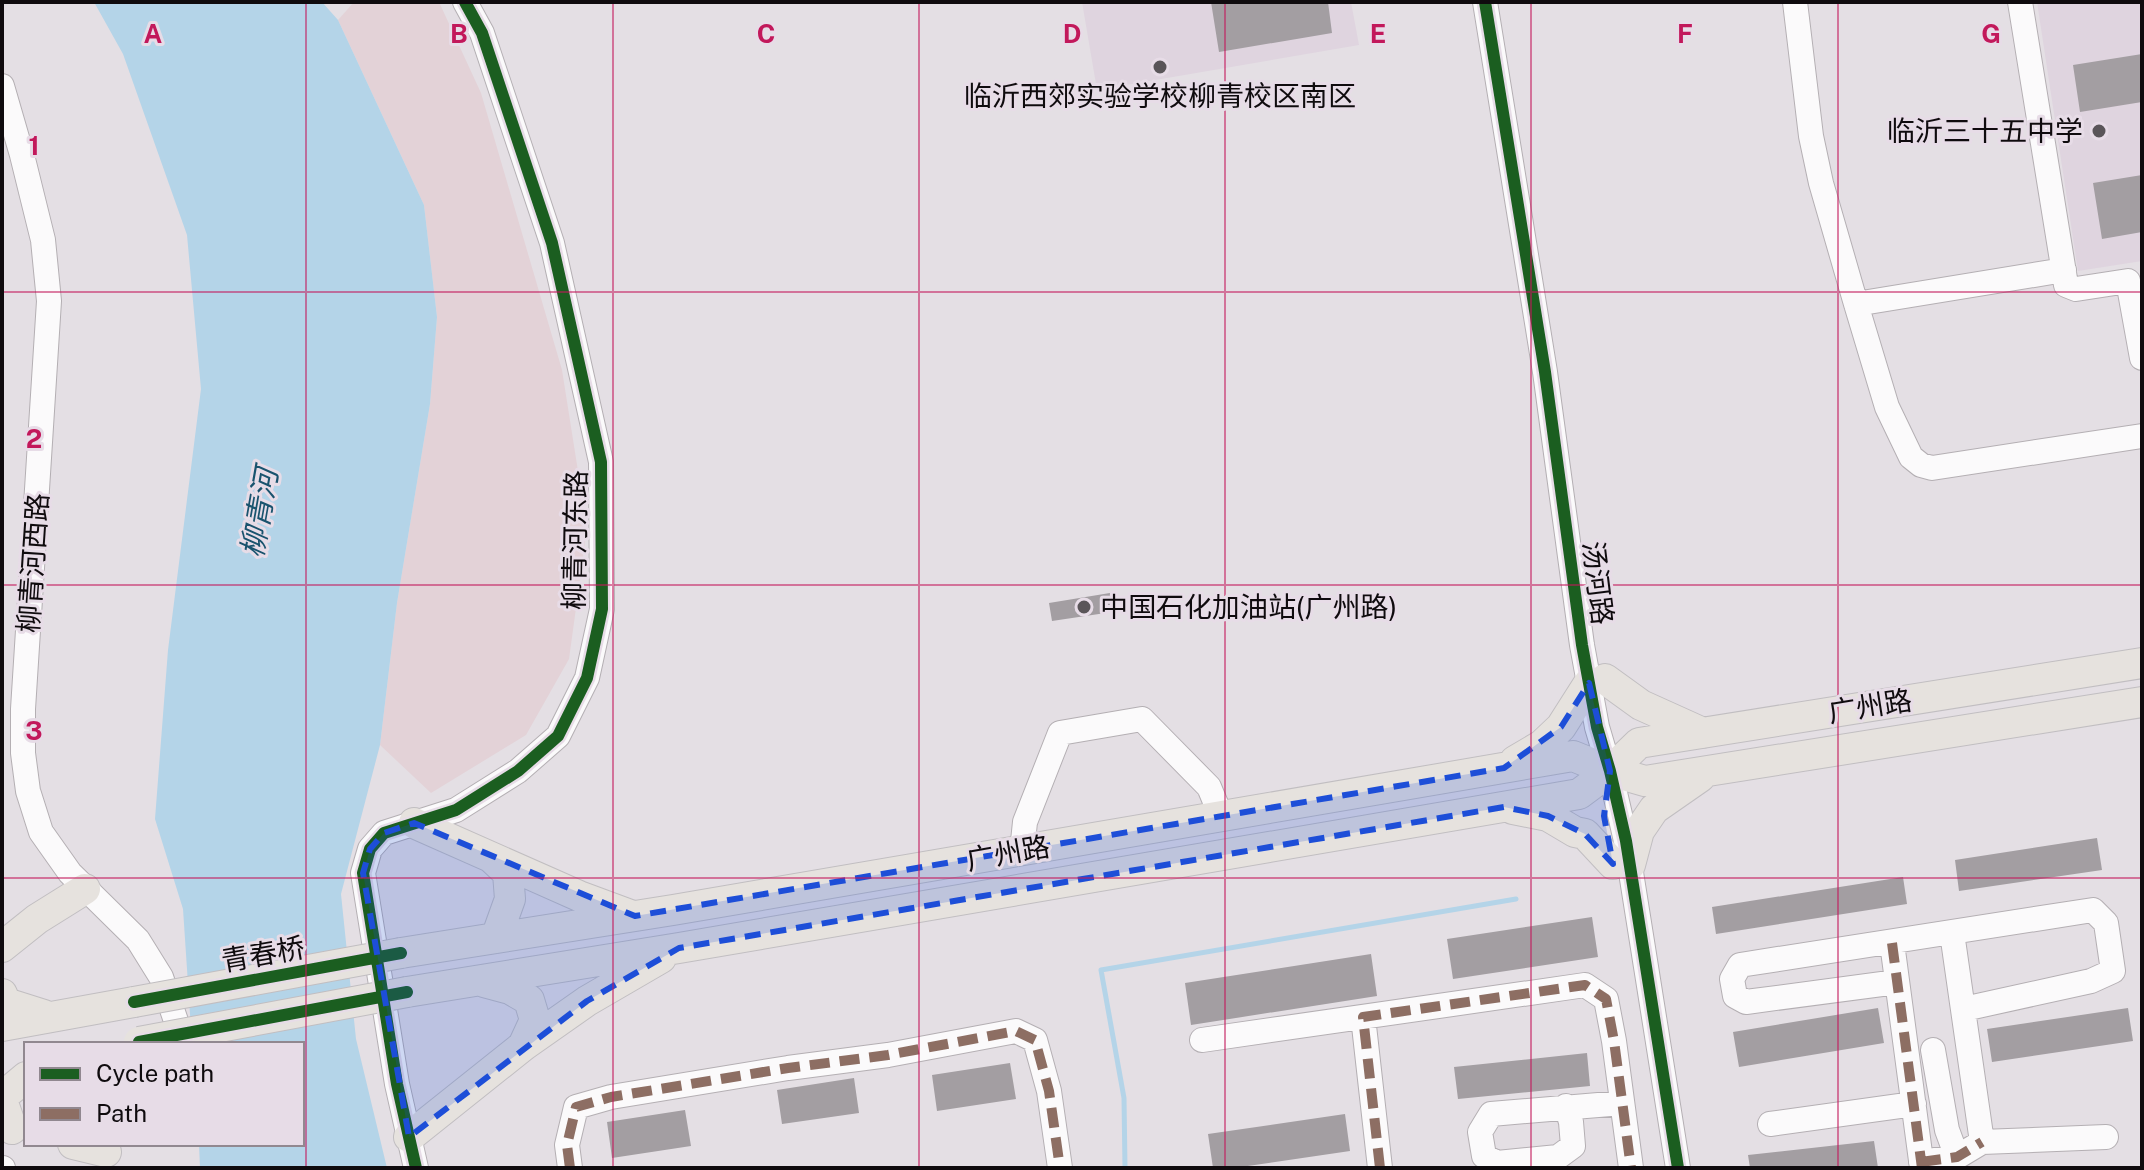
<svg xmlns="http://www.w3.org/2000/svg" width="2144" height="1170" viewBox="0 0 2144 1170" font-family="'Public Sans','Noto Sans SC',sans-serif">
<rect width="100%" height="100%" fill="#e4dfe4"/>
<!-- commercial -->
<path fill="#e3d2d7" d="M354,2H439L481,93L562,370L587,528L569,659L526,735L431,793L380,745L397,603L430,404L437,317L424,205L338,20Z"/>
<!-- built -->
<path fill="#dfd4df" d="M1082,2H1351L1359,45L1097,90Z
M2037,2H2142V261L2078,271Z"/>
<!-- water -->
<path fill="#b4d4e8" d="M94,2H322L338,20L424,205L437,317L430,404L397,603L380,745L341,894L356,1039L387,1168H200L199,1144H302V1044H192L183,909L155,819L168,650L201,389L187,235L123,54Z"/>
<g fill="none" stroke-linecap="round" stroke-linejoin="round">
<!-- stream -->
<path stroke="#b4d4e8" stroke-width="5" d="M1125,1168L1124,1098L1101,970L1516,899"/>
</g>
<!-- building -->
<path fill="#a39ea2" d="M1211,2H1328L1332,33L1219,52Z
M2142,54V102L2080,112L2073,65Z
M2142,175V232L2102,239L2093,183Z
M1116,592L1119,611L1052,621L1049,603Z
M2097,838L2102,870L1959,891L1955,860Z
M1903,877L1907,904L1716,934L1712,907Z
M1592,917L1598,957L1453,979L1447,939Z
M1371,954L1377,996L1191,1025L1185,983Z
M1878,1008L1884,1043L1739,1067L1733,1032Z
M2128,1008L2133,1041L1992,1062L1987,1029Z
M1587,1053L1590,1086L1458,1099L1454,1067Z
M1010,1063L1016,1099L937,1111L932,1075Z
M854,1078L859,1113L782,1124L777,1090Z
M685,1110L691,1146L612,1158L607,1122Z
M1345,1114L1350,1151L1234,1168H1213L1208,1134Z
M1874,1141L1878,1168H1750L1748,1155Z"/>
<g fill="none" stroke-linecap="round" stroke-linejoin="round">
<!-- minor casing -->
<g stroke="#b4afb3" stroke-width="26">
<path id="minor" d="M1485,2L1545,372L1582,645L1597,727L1610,771L1626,841L1678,1168
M1795,2L1811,136L1821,183L1856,304L1887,407L1911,457L1921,465L1932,468L2142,436
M2020,2L2066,285L2076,289L2128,281L2142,358
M2,86L22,155L43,240L49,301L23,709V753L28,791L41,832L70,873L138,940L161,977L177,1024L178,1044
M1856,304L2064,270
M1022,851L1025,822L1060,733L1142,719L1209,787L1221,816
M1952,933L1982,1142
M1892,943L1922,1168
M1897,982L1746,1002L1735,996L1732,979L1740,965L2093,910L2106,923L2113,971L2091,981L1964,1009
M1363,1017L1380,1168
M1202,1040L1585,985L1606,999L1614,1041L1631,1168
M1933,1050L1947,1130L1957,1157
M1566,1106L1571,1122L1573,1146L1558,1157L1497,1163L1484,1156L1480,1132L1491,1114L1622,1103
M1770,1124L1914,1104
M1921,1162L1957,1157L1982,1142L2106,1137
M2,1168H3
M416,1168L397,1084L363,873L370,849L384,833L456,810L518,771L558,736L587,678L602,609L601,462L552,243L482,33L465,2
M570,1168L567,1145L576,1107L611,1097L788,1068L888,1055L1016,1031L1035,1040L1049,1091L1060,1168"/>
</g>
<!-- major casing -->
<g stroke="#c1bec1" stroke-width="32">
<path id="major" d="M1605,679L1641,705L1703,733
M1515,761L1542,745L1561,727L1589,683
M1513,809L1548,816L1575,832L1585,834L1613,864
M414,823L579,896L633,916
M492,858L508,873L510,899L496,938
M1630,865L1639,831L1654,809L1700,777
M2,947L37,919L85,889
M401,953L673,910L1573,756L1610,771L1645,781L2142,702
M484,982L510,989L529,1000L535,1020L523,1046
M407,992L679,948L1579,794L1610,771L1639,743L2142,663
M2,994L6,1003L44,1015
M2,1026L134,1002
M2,1097L26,1077
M2,1100L12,1129
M409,1137L523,1046L587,1001L661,958
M73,1144L106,1152"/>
</g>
<!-- minor -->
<use href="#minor" stroke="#fbfafb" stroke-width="24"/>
<!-- major -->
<use href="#major" stroke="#e6e2de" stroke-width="30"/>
<!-- major-bridge casing -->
<g stroke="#c1bec1" stroke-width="32" stroke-linecap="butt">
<path id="major-bridge" d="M134,1002L401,953
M139,1042L407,992"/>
</g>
<!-- major-bridge -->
<use href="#major-bridge" stroke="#e6e2de" stroke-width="30"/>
<!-- quiet -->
<path stroke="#8d6e63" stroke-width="10" stroke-dasharray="20 10" stroke-linecap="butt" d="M1892,943L1922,1168
M1921,1162L1957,1157L1982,1142
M2,1168H3
M570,1168L567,1145L576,1107L611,1097L788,1068L888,1055L1016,1031L1035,1040L1049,1091L1060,1168
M1380,1168L1363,1017L1585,985L1606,999L1614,1041L1631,1168"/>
<!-- cycleway casing -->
<g stroke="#e7dce7" stroke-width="17">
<path id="cycleway" d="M1485,2L1545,372L1582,645L1597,727L1610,771L1626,841L1678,1168
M134,1002L401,953
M139,1042L407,992
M416,1168L397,1084L363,873L370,849L384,833L456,810L518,771L558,736L587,678L602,609L601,462L552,243L482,33L465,2"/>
</g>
<!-- cycleway -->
<use href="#cycleway" stroke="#1b5e20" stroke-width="12"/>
</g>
<!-- marked area -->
<path fill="#1d4ed8" fill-opacity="0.2" stroke="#1d4ed8" stroke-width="6" stroke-dasharray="16 10" stroke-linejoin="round" d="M1589,683L1610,771L1604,816L1613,864L1585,834L1548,816L1504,807L679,948L587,1001L409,1137L363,873L370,849L384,833L414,823L635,916L1504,768L1561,727Z"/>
<!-- grid -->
<path fill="none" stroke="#c2185b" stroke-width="2" stroke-opacity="0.55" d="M306,2V1168M613,2V1168M919,2V1168M1225,2V1168M1531,2V1168M1838,2V1168M2,292H2142M2,585H2142M2,878H2142"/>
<!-- markers -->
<g fill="#5a5559" stroke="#e7dce7" stroke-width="3">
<circle cx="1160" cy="67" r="8"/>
<circle cx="2099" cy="131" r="8"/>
<circle cx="1084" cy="607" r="8"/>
</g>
<g text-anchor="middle" stroke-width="6" stroke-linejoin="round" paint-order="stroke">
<!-- poi labels -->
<g font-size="28" fill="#0f0b0e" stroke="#e7dce7">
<text x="1160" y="106">临沂西郊实验学校柳青校区南区</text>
<text x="2083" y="141" text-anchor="end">临沂三十五中学</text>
<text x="1100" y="617" text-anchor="start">中国石化加油站(广州路)</text>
</g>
<!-- street labels -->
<g font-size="28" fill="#0f0b0e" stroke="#e7dce7">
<text transform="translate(575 540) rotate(-89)" y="10">柳青河东路</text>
<text transform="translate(33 563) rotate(-86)" y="10">柳青河西路</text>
<text transform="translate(1598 583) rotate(83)" y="10">汤河路</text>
<text transform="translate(1870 706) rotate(-9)" y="10">广州路</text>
<text transform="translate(1008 853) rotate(-10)" y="10">广州路</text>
<text transform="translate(263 954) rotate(-10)" y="10">青春桥</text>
</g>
<!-- water labels -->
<g font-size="30" font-style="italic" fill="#19536e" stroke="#e7dce7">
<text transform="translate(260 513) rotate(-80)" y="10">柳青河</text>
</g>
</g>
<g font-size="26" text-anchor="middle" font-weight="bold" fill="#c2185b" stroke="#e7dce7" stroke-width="6" stroke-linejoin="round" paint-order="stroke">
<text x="153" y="43">A</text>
<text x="459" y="43">B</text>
<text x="766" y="43">C</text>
<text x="1072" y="43">D</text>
<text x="1378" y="43">E</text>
<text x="1685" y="43">F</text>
<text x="1991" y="43">G</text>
<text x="34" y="155">1</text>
<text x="34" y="448">2</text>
<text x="34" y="740">3</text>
</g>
<!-- border -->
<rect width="2144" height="1170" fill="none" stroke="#0f0b0e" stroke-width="8"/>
<!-- legend -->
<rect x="24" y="1042" width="280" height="104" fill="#e7dce7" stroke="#918890" stroke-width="2"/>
<rect x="40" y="1068" width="40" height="12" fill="#1b5e20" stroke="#918890" stroke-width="2"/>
<text x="96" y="1082" font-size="24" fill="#0f0b0e">Cycle path</text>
<rect x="40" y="1108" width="40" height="12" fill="#8d6e63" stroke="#918890" stroke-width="2"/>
<text x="96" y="1122" font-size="24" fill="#0f0b0e">Path</text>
</svg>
